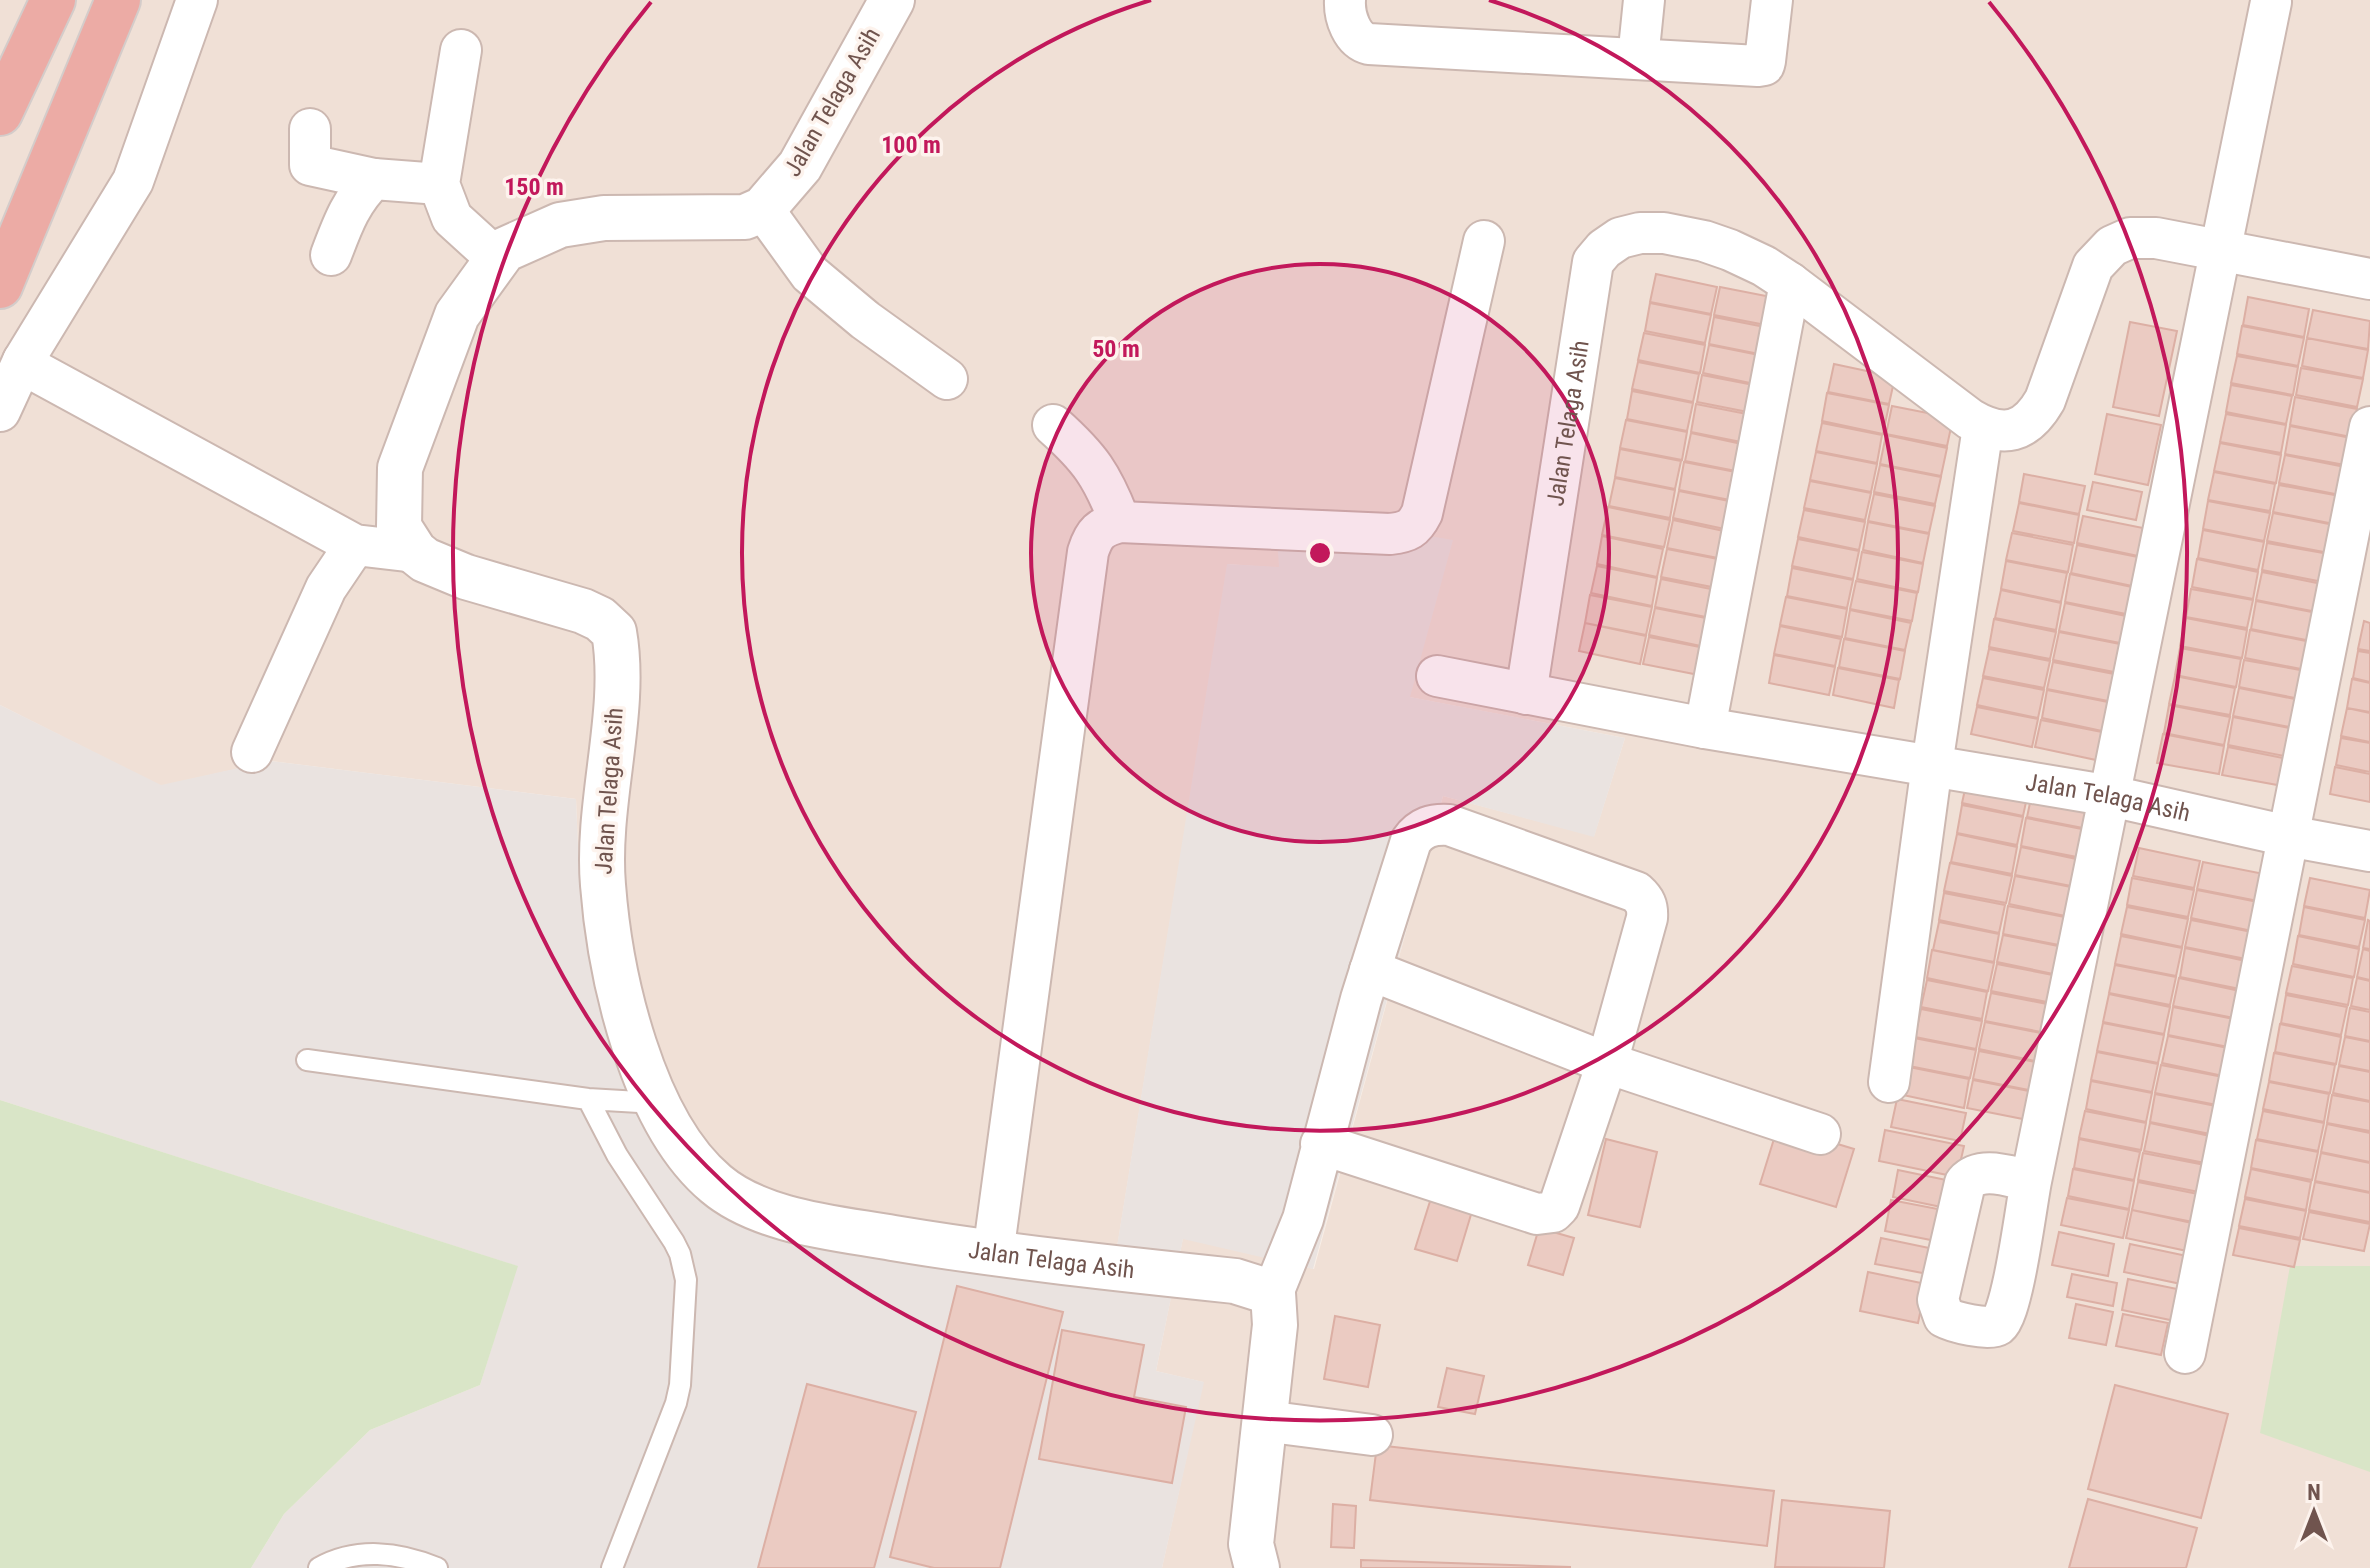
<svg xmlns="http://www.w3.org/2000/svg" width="2370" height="1568" viewBox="0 0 2370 1568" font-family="'Roboto Condensed',sans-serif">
<rect width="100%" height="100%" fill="#f9efe7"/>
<!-- residential -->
<path fill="#f0e0d6" d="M0,0H2370V1568H1162L1203,1382L1156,1371L1183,1238L1314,1269L1443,796L1594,836L1625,738L1409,697L1279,568L1228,564L1114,1266L744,1201L672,1154L580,894L576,799L271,761L161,786L0,705Z"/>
<!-- industrial -->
<path fill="#eae3e0" d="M1275,510L1453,540L1410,697L1625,738L1594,837L1443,796L1313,1269L1183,1239L1156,1371L1204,1382L1162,1568H251L284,1514L370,1430L480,1385L517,1266L0,1100V705L161,785L271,761L576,799L580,894L672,1154L744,1201L1114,1265L1227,564L1279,567Z"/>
<!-- green -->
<path fill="#d9e5c7" d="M0,1100L518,1266L480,1385L370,1430L284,1514L251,1568H0Z
M2290,1266H2370V1472L2260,1433Z"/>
<!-- building -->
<path fill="#ebcbc2" stroke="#dcafa4" stroke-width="2" d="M1656,274L1717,287L1711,314L1650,302Z
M1720,287L1781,299L1776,327L1714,315Z
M2248,297L2309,309L2304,337L2243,325Z
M1650,303L1711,315L1705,343L1645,331Z
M2313,310L2370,321L2368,349L2307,338Z
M1714,317L1775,329L1769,356L1709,344Z
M2130,322L2177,331L2159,416L2113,407Z
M2242,326L2304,338L2298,366L2237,354Z
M1644,333L1705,345L1700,373L1638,360Z
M2307,338L2368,350L2363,378L2302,366Z
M1709,345L1769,357L1764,386L1703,373Z
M2237,356L2298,367L2293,395L2231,383Z
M1638,362L1699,374L1693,402L1632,389Z
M1834,364L1895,377L1889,404L1828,392Z
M2301,368L2363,379L2357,407L2296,395Z
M1702,375L1764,387L1758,414L1697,402Z
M2231,385L2292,396L2286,424L2226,412Z
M1632,391L1693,403L1687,431L1627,419Z
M1827,393L1889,405L1883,434L1822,421Z
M2295,397L2357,409L2351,437L2290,425Z
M1696,404L1757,416L1751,444L1691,432Z
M1892,406L1953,418L1947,446L1886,434Z
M2107,414L2161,425L2148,485L2095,474Z
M2226,414L2286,425L2281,453L2220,442Z
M1626,420L1687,432L1682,460L1620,448Z
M1822,423L1882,435L1877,463L1816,451Z
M2290,426L2351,438L2345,465L2285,454Z
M1691,433L1751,446L1746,473L1685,461Z
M1886,435L1947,448L1941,476L1880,464Z
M2220,443L2281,455L2276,483L2214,471Z
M1620,449L1681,461L1675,489L1615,477Z
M1816,452L1877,464L1871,492L1810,480Z
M2285,455L2345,467L2340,495L2279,483Z
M1684,462L1746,474L1740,502L1679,490Z
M1880,465L1941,477L1935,504L1874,492Z
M2214,472L2275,484L2270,511L2208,500Z
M2024,474L2085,486L2079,514L2019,502Z
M1615,478L1675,490L1670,518L1609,506Z
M1810,481L1871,493L1865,520L1804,508Z
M2093,482L2142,492L2136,520L2087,510Z
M2279,485L2340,496L2334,524L2273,512Z
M1679,491L1739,503L1734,531L1673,518Z
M1874,494L1935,506L1929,533L1868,521Z
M2208,501L2270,513L2264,541L2203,529Z
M2019,503L2079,515L2074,543L2013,531Z
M1608,507L1670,520L1664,547L1602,535Z
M1804,510L1865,522L1859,550L1798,537Z
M2273,513L2334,525L2329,553L2267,541Z
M2083,516L2143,528L2138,556L2077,543Z
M1673,520L1733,533L1728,560L1667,548Z
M1868,522L1929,534L1923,563L1863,550Z
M2203,530L2264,542L2258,570L2198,558Z
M2012,533L2073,545L2068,572L2006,560Z
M1602,536L1663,549L1657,577L1597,564Z
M1798,539L1859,551L1853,579L1792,566Z
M2267,543L2329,554L2323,582L2262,570Z
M2077,545L2138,557L2132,586L2071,573Z
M1667,549L1728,561L1722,589L1661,577Z
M1862,552L1923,564L1918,592L1857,579Z
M2197,559L2258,572L2253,599L2192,587Z
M2006,561L2067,573L2061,602L2001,589Z
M1597,566L1657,578L1652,606L1591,593Z
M1792,568L1853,580L1847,608L1787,596Z
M2262,572L2322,584L2317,612L2256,600Z
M2070,574L2132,587L2126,614L2065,602Z
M1661,579L1721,591L1716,619L1655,607Z
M1856,581L1917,593L1912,621L1850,609Z
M2191,589L2253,600L2247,628L2186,617Z
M2001,590L2061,603L2056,630L1995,618Z
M1590,595L1652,607L1646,635L1585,623Z
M1786,597L1847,609L1842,637L1780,625Z
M2256,601L2317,613L2311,641L2251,629Z
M2065,603L2126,616L2120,643L2059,631Z
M1655,608L1716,620L1710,648L1649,635Z
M1850,610L1911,623L1905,650L1845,638Z
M2186,618L2247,630L2242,658L2180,646Z
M1994,619L2056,632L2050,659L1989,647Z
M2364,621L2370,623V651L2358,649Z
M1585,623L1646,636L1640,664L1579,651Z
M1780,626L1841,639L1835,666L1774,654Z
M2250,630L2311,642L2306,670L2245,658Z
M2059,632L2120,644L2114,672L2053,660Z
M1649,637L1710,649L1704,676L1643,664Z
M1844,639L1905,651L1900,679L1839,667Z
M2180,648L2241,659L2236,687L2175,675Z
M1989,649L2050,661L2044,688L1983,676Z
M2358,651L2370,653V682L2353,678Z
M1774,655L1835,667L1829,695L1769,683Z
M2244,660L2306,671L2300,699L2239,687Z
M2053,662L2114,674L2108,701L2047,689Z
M1838,668L1899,680L1894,708L1833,695Z
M2175,676L2235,688L2230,715L2169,704Z
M1983,678L2044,690L2038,718L1977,705Z
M2352,679L2370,683V712L2347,708Z
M2239,688L2300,700L2295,728L2233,716Z
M2047,690L2108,702L2102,731L2042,718Z
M2169,705L2230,717L2224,745L2164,733Z
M1977,707L2038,719L2032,747L1971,734Z
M2347,708L2370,713V742L2341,736Z
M2233,717L2294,729L2289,757L2228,745Z
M2041,720L2102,732L2096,760L2035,747Z
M2163,734L2224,746L2219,774L2157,763Z
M2341,738L2370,743V772L2336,765Z
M2228,747L2288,759L2283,786L2222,775Z
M2335,767L2370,774V802L2330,794Z
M1968,776L2029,788L2023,816L1962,803Z
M2033,789L2093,801L2088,829L2027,817Z
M1962,805L2023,817L2017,845L1957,833Z
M2026,818L2087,830L2082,858L2021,846Z
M1957,834L2017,847L2012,874L1951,862Z
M2021,847L2081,860L2076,887L2015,875Z
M2139,848L2200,861L2194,888L2133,876Z
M2203,862L2264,874L2258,901L2197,889Z
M1950,863L2012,876L2006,903L1944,891Z
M2015,876L2076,888L2070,917L2009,904Z
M2132,878L2194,890L2188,917L2127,905Z
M2310,878L2370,890L2365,918L2304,906Z
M2197,890L2258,902L2252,931L2191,918Z
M1944,893L2005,905L1999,933L1939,920Z
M2008,906L2070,918L2064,946L2003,934Z
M2127,907L2188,919L2182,947L2121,934Z
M2304,907L2365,920L2359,947L2299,935Z
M2191,920L2252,932L2246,959L2185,947Z
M2368,920L2370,921V949L2363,948Z
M1939,922L1999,934L1994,962L1933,950Z
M2003,935L2063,947L2058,975L1997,962Z
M2121,936L2182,948L2176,976L2115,964Z
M2298,936L2359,949L2354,977L2293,964Z
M2185,948L2246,961L2240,989L2180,977Z
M2363,949L2370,951V980L2357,977Z
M1932,950L1994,963L1988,991L1927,978Z
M1997,964L2058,976L2052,1003L1991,991Z
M2115,965L2176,977L2170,1005L2109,993Z
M2292,966L2353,978L2348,1005L2286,993Z
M2179,978L2240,991L2234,1018L2173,1006Z
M2357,978L2370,981V1010L2351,1006Z
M1927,980L1987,992L1982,1019L1921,1007Z
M1991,993L2052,1005L2046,1033L1985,1021Z
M2109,994L2170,1007L2164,1034L2103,1022Z
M2286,995L2347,1007L2341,1035L2281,1023Z
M2173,1007L2234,1019L2228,1047L2168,1035Z
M2350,1008L2370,1012V1041L2345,1036Z
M1921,1009L1982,1021L1976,1049L1915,1037Z
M1985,1022L2046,1034L2040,1062L1979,1049Z
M2103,1023L2164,1035L2158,1063L2097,1051Z
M2280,1024L2341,1037L2336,1064L2275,1052Z
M2168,1036L2228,1048L2223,1076L2162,1063Z
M2345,1037L2370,1042V1071L2339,1065Z
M1914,1038L1976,1050L1970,1078L1909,1066Z
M1979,1051L2040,1063L2034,1091L1973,1079Z
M2097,1052L2158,1064L2152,1092L2091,1080Z
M2274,1053L2335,1065L2330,1093L2269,1081Z
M2161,1065L2223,1077L2217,1105L2155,1093Z
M2339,1066L2370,1072V1101L2333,1093Z
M1909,1067L1969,1079L1964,1108L1903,1095Z
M1973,1080L2034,1092L2028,1120L1967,1108Z
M2091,1081L2152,1093L2146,1122L2086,1109Z
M2269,1082L2329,1094L2324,1122L2263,1109Z
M2155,1094L2216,1106L2210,1134L2150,1122Z
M2332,1095L2370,1102V1131L2327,1123Z
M1897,1099L1966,1113L1960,1141L1891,1127Z
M2085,1111L2146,1123L2141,1150L2079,1138Z
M2263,1111L2324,1123L2318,1151L2257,1139Z
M2150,1123L2210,1136L2205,1163L2144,1151Z
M2327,1124L2370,1133V1162L2321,1152Z
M1778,1126L1854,1149L1836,1207L1760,1184Z
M1885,1130L1964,1146L1957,1177L1879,1161Z
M1606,1139L1657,1152L1640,1227L1588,1215Z
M2079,1139L2140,1152L2134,1180L2074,1168Z
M2256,1140L2318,1152L2312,1180L2251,1168Z
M2143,1153L2205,1165L2199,1192L2138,1180Z
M2321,1153L2370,1163V1192L2315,1181Z
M2073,1169L2134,1181L2129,1209L2068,1196Z
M2251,1169L2311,1182L2306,1210L2245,1197Z
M1898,1170L1951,1181L1946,1208L1893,1197Z
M2138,1182L2198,1194L2193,1222L2132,1210Z
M2315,1182L2370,1193V1222L2309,1210Z
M1432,1195L1473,1208L1457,1261L1415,1249Z
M2067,1198L2129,1210L2123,1238L2061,1225Z
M2245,1199L2306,1211L2300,1238L2239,1226Z
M1891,1200L1948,1211L1941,1242L1885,1231Z
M2132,1210L2192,1223L2187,1251L2126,1238Z
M2309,1212L2370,1224L2364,1251L2303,1239Z
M1539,1228L1574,1238L1563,1275L1528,1265Z
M2239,1228L2300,1240L2294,1267L2233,1255Z
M2059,1232L2114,1244L2108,1276L2052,1265Z
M1881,1238L1934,1249L1928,1274L1875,1264Z
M2130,1244L2187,1256L2181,1284L2124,1272Z
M1868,1272L1926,1284L1918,1323L1860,1311Z
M2072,1274L2117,1283L2113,1306L2067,1297Z
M2128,1279L2182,1290L2175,1321L2122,1310Z
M957,1286L1063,1312L1000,1568H934L890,1557Z
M2076,1304L2113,1312L2106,1345L2069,1338Z
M2123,1314L2168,1323L2161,1355L2116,1346Z
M1335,1316L1380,1325L1368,1387L1324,1379Z
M1062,1330L1144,1345L1134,1397L1186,1407L1172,1483L1039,1459Z
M1447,1368L1484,1376L1475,1414L1438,1407Z
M807,1384L916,1412L874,1568H758Z
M2115,1385L2228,1414L2201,1518L2088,1489Z
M1377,1445L1774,1491L1767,1546L1370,1500Z
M2088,1499L2197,1528L2186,1568H2069Z
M1782,1500L1890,1511L1884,1568L1775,1567Z
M1333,1504L1356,1506L1354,1548L1331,1547Z
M1361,1560L1570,1567V1568H1361Z"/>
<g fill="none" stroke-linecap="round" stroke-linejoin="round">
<!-- service casing -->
<g stroke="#ccb8b1" stroke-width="24">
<path id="service" d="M307,1060L588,1099L656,1103
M588,1099L617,1155L674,1242L680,1254L686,1280L680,1385L676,1403L612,1568
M319,1568C356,1547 399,1552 437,1568"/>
</g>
<!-- minor casing -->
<g stroke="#ccb8b1" stroke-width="44">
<g id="minor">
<path d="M197,0L133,181L23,361L39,373L355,545L415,552"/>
<path d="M1345,0C1344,17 1352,40 1369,44L1758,66L1764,65L1765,61L1772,0"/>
<path d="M461,50L439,184L452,218L496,258"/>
<path d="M1638,59L1644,0"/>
<path d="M310,129V165L374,179"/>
<path d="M763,209L810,274L865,320L947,379"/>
<path d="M331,255C342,226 351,200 374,179L439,184"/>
<path d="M0,411L23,361"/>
<path d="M1053,425C1090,458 1102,475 1120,522"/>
<path id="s1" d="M1437,676L1705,728L2111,796L2288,836L2370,851"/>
<path id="s2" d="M1526,694L1593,262L1604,249L1620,238L1640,233H1664L1704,241L1730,250L1764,266L1790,283L1970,419C2004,439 2026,433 2045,400L2093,266L2112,246L2130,238H2156L2370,279"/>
<path d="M1705,728L1790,283"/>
<path d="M252,752L326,588L355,545"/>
<path d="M1370,970L1607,1063L1820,1134"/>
<path d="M1889,1082L1932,765L1983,427"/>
<path d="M2031,1181C2010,1177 1981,1165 1965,1183L1938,1300L1944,1317C1953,1322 1989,1331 1998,1325C2013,1313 2026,1206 2031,1181L2271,2"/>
<path d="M993,1254L1088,552C1094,533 1100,527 1120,522L1390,534C1408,532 1414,529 1422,513L1484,241"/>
<path d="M1273,1293L1303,1219L1361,999L1411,841C1421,827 1432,824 1449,825L1636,892C1645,900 1648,906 1647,918L1607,1063L1559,1206L1553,1212L1537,1214L1321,1144"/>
<path d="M2185,1353L2370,427"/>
<path d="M1264,1421L1372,1435"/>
</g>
</g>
<!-- tertiary casing -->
<g stroke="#ccb8b1" stroke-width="48">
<g id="tertiary">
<path id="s3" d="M892,0L800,166L763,209L745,217L604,218L560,225L504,250L457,315L400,468L399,527L415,552L425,560L466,577L583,611L600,619L614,632C628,711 596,802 603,885C610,976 642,1122 716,1184C761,1222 837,1228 893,1238C1007,1257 1121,1269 1235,1281L1273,1293L1275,1325L1251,1544L1257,1568"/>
</g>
</g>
<!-- motorway casing -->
<g stroke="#d4ccca" stroke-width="48">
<path id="motorway" d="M0,113L53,0
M0,286L118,0"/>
</g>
<!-- service -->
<use href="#service" stroke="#fff" stroke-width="20"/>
<!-- minor -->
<use href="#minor" stroke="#fff" stroke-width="40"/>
<!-- tertiary -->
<use href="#tertiary" stroke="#fff" stroke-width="44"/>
<!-- motorway -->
<use href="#motorway" stroke="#ecaba5" stroke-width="44"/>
</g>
<!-- distance rings -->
<circle cx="1320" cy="553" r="289" fill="#c2185b" fill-opacity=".12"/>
<g fill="none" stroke="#c2185b" stroke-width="4">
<circle cx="1320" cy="553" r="289"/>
<path d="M1489 0A578 578 0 1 1 1151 0"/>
<path d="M1989 2A867 867 0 1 1 651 2"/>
</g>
<g text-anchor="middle" stroke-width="7" stroke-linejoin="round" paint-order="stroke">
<!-- street labels -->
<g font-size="24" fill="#70544e" stroke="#fdf3ed">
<text transform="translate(832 102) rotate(-60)" y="8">Jalan Telaga Asih</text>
<text dy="8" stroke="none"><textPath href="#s2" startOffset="274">Jalan Telaga Asih</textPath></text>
<text transform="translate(609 791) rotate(-86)" y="8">Jalan Telaga Asih</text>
<text dy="8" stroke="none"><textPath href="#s1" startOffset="682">Jalan Telaga Asih</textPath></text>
<text dy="8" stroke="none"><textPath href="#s3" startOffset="1990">Jalan Telaga Asih</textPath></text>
</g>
</g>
<circle cx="1320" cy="553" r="12" fill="#c2185b" stroke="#fdf3ed" stroke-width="4"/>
<g font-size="24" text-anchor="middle" font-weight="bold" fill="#c2185b" stroke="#fdf3ed" stroke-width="7" stroke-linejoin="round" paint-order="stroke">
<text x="911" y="153">100 m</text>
<text x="534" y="195">150 m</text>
<text x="1116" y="357">50 m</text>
</g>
<!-- north arrow -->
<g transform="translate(2314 1512)" stroke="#fdf3ed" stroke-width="6" paint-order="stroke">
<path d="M0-6L14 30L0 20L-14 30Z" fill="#70544e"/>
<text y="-12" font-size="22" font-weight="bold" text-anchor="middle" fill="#70544e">N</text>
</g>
</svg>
